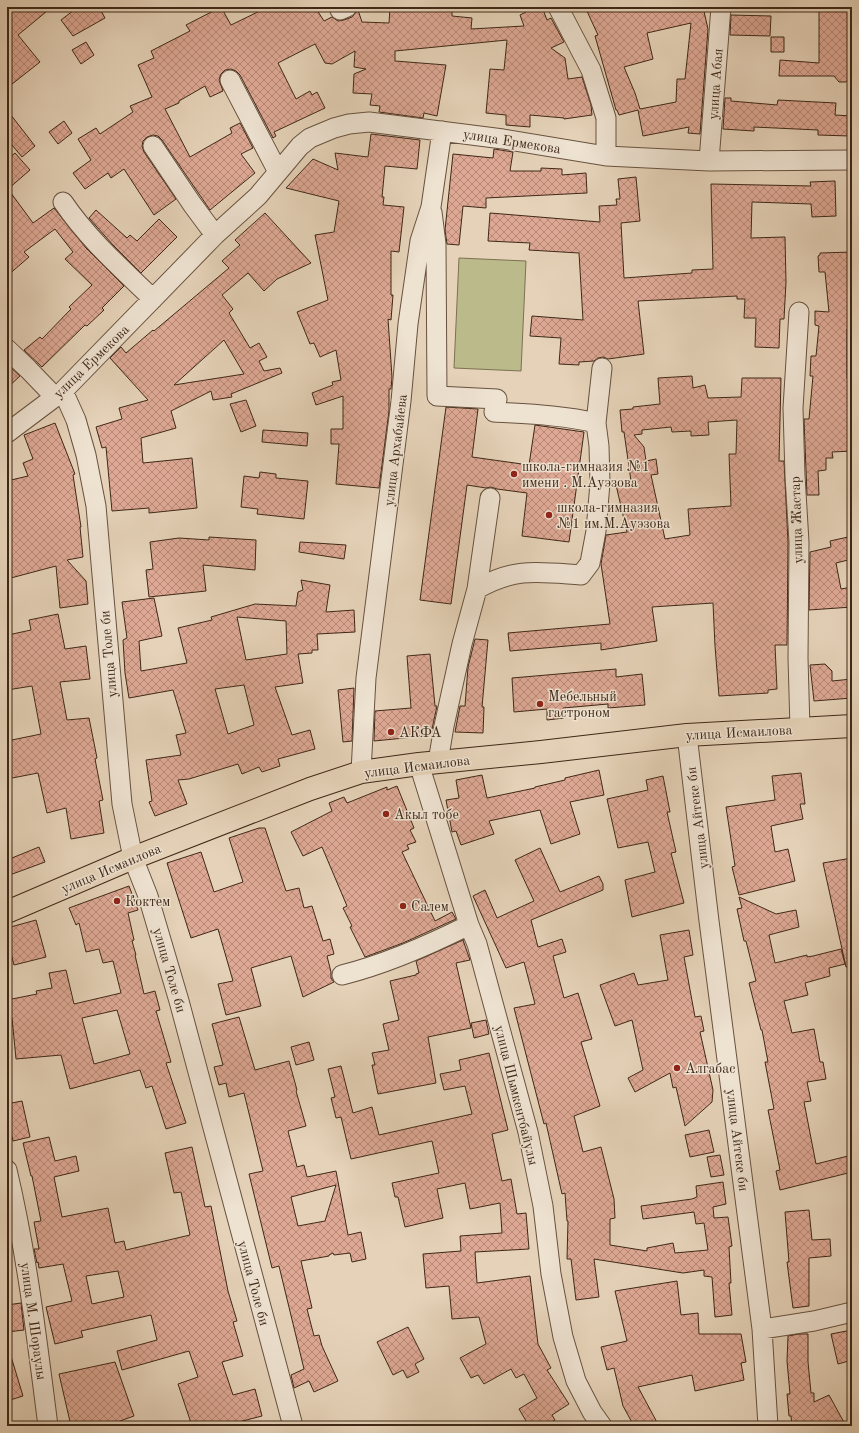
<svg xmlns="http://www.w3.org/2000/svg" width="859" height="1433" viewBox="0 0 859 1433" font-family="'Old Standard TT',serif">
<defs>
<pattern id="building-cross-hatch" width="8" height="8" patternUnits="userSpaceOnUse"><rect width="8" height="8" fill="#dea894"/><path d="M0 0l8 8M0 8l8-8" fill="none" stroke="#b58978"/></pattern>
</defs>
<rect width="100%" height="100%" fill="#e5d2b8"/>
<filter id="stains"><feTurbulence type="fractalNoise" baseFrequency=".005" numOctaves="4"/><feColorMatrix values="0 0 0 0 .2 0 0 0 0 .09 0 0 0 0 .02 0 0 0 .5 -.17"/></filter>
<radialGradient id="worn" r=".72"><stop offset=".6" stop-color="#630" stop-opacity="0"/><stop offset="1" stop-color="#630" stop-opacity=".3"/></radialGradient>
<!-- garden -->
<path fill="#baba8b" stroke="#7c7151" d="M459,258L526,261L521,371L454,368Z"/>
<!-- building -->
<path fill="url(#building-cross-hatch)" stroke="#3f2817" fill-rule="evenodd" d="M7,7H52L18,35L40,62L7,88Z
M78,7H99L105,18L73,36L61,20Z
M221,7L231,25L268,7H315L324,21L332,17L338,21L344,20L352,17L358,10L362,22L389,23L390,7H452V16L472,18L471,29L524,26L520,15L526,12L524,7H542L547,20L551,18L564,42L551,48L565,58L568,79L582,77L591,105L592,115L564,119V118L530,115V127L506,125V115L486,113L490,69L504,70L507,40L395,51V61L446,65L437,116L424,113L423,118L379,112L380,106L370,105L372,94L353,93L354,74L366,69L354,67L355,51L332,64L325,63L315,44L278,63L296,99L310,91L312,95L317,92L325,108L274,132L276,136L273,138L240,75L236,71L231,69L225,70L221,74L219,80L223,91L210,97L205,86L179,101V103L165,109L190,157L232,133L230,128L240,123L253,148L241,154L255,173L210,210L162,140L158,136L153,135L147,137L143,141L142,146L144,152L176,199L154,215L124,169L111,178L108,173L85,189L73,173L91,160L78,139L96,128L100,134L133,112L130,106L152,97L138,65L154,58L151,51L190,31L186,25Z
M585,7H703L708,29L700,134L688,133L689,127L643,136L638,110L619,115L617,110H616L595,36L598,35ZM691,23L685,79H677L676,102L640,109L635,93L624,67L653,59L647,33Z
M819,7H852V20H850V65L852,66V76H850L846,82H839L834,76H779L780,60L819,63Z
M731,15L771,16L770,36L730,35Z
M771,37H784V52H771Z
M86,42L94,55L81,64L72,50Z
M725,98H731V101L777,105L778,100L836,103L835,115L851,116L850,136L818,135V130L754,127V131L723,129Z
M7,110L35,146L22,157L7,139Z
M64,121L72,133L58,144L49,132Z
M371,134L420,140L417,169L385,166L382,197H384L383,205L404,207L399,252L391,251V295H393L391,320L388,319L392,377L391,389H389V411L379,488L336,484L339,444H331V429H343V396L316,405L312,393L333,385L332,382L341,380L336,350L320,357L314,343L310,344L297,312L328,300L315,235L334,232L339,201L286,188L313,159L338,170L335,153L368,157Z
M494,149L513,152L510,171H541V168L562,169V175L586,173L587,193L486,198V208L463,206L459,245L447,244L445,230L453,154L493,158Z
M15,153L30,170L8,189L33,223L54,208L86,248L124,286L102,308L104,310L87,326L85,325L42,367L24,350L40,337L42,339L71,309L69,307L92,285L65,259L73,252L55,229L24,252L29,257L7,276V160Z
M636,177L640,221L621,223L624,278L692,273V270L713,269L711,184L811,186L810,182L835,181L836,216L812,217L811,204L752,202L751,238L785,237L786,282L784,319H780L779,348L755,347L756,318H744L745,299H737V296L638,301L644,354L608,359L603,357L598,358L594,361L579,362V365L559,364L561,338L530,336L532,316L583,320L579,253L529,250L530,243L488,241L490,213L600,222L599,206L617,205L616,199H620L618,179Z
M96,210L127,238L130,235L137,241L159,219L177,237L141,273L113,245L89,218Z
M265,213L311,263L277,279L264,291L248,273L222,295L233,309L229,313L250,348L259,343L267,357L259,361L264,371L280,368L282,373L231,394L232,397L213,400L211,391L171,411L176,428L141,438L143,463L192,458L197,508L149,513V508L112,511L106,447L102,448L96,427L122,419L119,408L148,400L110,358L121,347L126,353L153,330L154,331L229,268L222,261L240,245L235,240ZM224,340L244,374L174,385Z
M852,252V329H847V378H852V451L832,452L833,458H826V470L818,471L819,495H807L804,419H809L813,376H810L811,356H816L819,326L815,325V311L829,312L825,272H819L818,256L820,255V253Z
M8,365L20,376L7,388V366Z
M692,376L693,388L705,385L708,398L741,397L742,378H781L779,461H784L788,542L787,645H775L777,689L768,690V693L719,696L715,646L713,603L652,607L657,641L601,650V643L510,651L508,633L610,624L601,564L606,535L627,532L616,485L631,481L624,432H622L620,410L633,409V407L660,404L658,378ZM737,420L736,454H729L731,506L688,509L690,535L665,539L651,475L658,474L656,459L646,461L644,447L634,435L642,434V430L671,427L672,432L691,431V436L709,435L708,422Z
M246,400L256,426L241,432L230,404Z
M446,407L478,409L472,457L529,465L535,425L584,432L569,542L522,536L527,493L497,489L491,487L486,488L467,485L451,604L420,600Z
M55,423L75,474L73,475L81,527H80L83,557L67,560L86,581L88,604L60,608L56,566L7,579V481L28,476L23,463L33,459L24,435Z
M263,430L308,433L307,446L262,442Z
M260,472L276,474V478L308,481L304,519L257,514L258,509L241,507L244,476L259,478Z
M209,537L256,540L255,570L203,565L206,591L149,597L146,570L153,569L150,542L179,538L209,540Z
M848,537L852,559L836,563L841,589L852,587V607L809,610L810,552L831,547L830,541Z
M300,542L346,545L344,559L299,552Z
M301,580L330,585L326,612L354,610L355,632L317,634L318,650H312V653L298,654L303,683L275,687L292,735L310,730L315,749L278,759L280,766L262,772L259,767L242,774L238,764L189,779L178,780L187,804L155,816L149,802L152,801L146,760L181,755L176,735L186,733L173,690L129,698L125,673L123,640L127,638L122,602L154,598L162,636L139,641L141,671L187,663L178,628L212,620L211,617L255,604L296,606L298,592L303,590ZM237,617L286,621L287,654L246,660ZM244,685L254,725L228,734L215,689Z
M58,614L65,649L86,646L90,679L60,682L67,720L89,718L97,758L95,759L103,800L99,801L104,833L71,839L66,808L47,813L38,773L7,779V741L41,734L32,686L7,690V642H9L8,635L31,630L29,620Z
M475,639L488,640L482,707H484L483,733L455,732L460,706H465L468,667Z
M430,654L435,706H437L432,729H430L425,736L374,741L375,711L411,708L407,656Z
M825,664L832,671V681L852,679V698L814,701L810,665Z
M616,669V677L642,674L645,705L608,708V704L563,708L564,718L547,720V709L514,712L512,678Z
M354,688L352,741L343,742L338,690Z
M599,770L604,795L570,802L580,834L551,844L540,810L489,821L494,834L461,845L456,831L452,832L446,800L459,798L456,780L482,775L487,798L535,788V787L565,780V778Z
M801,773L805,804H800L803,819L771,826L775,852L788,849L795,881L739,895L732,867L735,866L726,807L775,800L772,776Z
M663,776L670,812H667L676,852L671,853L684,903L632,917L625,880L655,872L648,842L618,848L607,799L648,790L646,780Z
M397,786L414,828L410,830L416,842L407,845L409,849L402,852L435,921L452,912L456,919L403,943L365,957L350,927L352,926L343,908L347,906L322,847L303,856L291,832L332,811L329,803L344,797L347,803L387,787V790Z
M259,828H265L286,891L299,888L304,908L312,906L323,941L330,939L334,954L327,956L331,972V978L334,982L303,997L291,956L251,968L261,1006L226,1015L218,984L233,981L218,929L191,938L167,863L201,852L214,892L243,882L229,838Z
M39,847L45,862L7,876V860Z
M540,848L560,892L599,876L603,884V890L531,920L538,947L562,939L566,952L553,956L564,998L578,993L592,1039L581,1042L600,1106L574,1116L583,1152L601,1147L614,1199L615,1218L610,1219V1245L647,1251V1248L673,1243L675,1253L708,1250L704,1223L696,1224L694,1212L643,1219L641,1206L692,1199L697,1197L696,1186L723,1182L726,1204L713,1207L714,1218L728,1217L732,1246L729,1247L731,1283H729L732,1315L715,1317L712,1277L704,1276V1270L683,1273L594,1259L599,1297L576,1300L571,1259H567L568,1221H567L565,1193L562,1194L546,1123L544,1124L514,1008L535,1004L524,962L506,968L473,896L485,890L497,918L534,901L515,860Z
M852,858V904H848L852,921V967H846L823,863Z
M129,886L138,910L128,913L134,940L132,941L136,955H135L144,994L155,991L160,1010L156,1011L171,1062L166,1063L186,1123L166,1129L152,1086L146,1088L140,1070L70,1089L61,1055L16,1059L12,1018L7,1019V1000L37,994L36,991L52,988L49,973L66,970L74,1004L121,993L113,961L103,963L99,949L86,952L79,923L76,925L69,908ZM117,1010L130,1054L94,1064L82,1018Z
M739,897L776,914L796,910L799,927L769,935L775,963L807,955V957L813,956L841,949L845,964L829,968L830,976L805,983L808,995L784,1001L792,1033L814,1029L820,1062H823L826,1079L807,1082L811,1101L804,1102L816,1164L852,1155V1172L780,1190L776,1171L780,1170L768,1110L774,1109L765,1062H768L762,1030H761L749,983L756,981L746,941H744L737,909L742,908Z
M36,920L46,957L14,965L7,938V928Z
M689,930L693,955L684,957L695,1017L701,1016L704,1031L700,1032L713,1090L712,1102L685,1126L676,1087L673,1088L670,1073L635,1092L628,1078L643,1070L632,1020L615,1026L600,985L634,973L638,985L668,980L660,935Z
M463,940L470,960L456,963L471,1028L428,1037L436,1083L378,1094L372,1065H375L372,1053L389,1050L383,1024L399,1020L390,981L416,975V974L419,973L416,961Z
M239,1017L255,1070L289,1061L297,1090L296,1091L306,1126L288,1131L297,1167L304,1165L307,1177L336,1171L348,1235L361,1232L366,1259L352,1262L350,1253L334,1255L333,1253L329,1255V1256L301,1261L312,1308L307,1309L314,1336L319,1335L322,1346L338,1381L314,1392L309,1381L294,1388L291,1375L304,1369L279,1266L272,1268L249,1174L263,1171L244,1093L229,1097L226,1083L219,1085L214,1067L223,1065L212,1024ZM336,1185L325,1221L298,1226L291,1197Z
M486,1020L489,1034L474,1038L471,1023Z
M309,1042L314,1060L296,1065L291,1047Z
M489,1053L508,1130L492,1134L502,1181L511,1179L517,1214L526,1213L529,1249L475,1252L477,1283L530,1276L538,1344L551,1368L547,1370L569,1404L552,1415L555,1420L544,1426H529L519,1409L537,1398L524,1374L516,1378L511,1369L484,1384L478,1375L471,1378L460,1358L486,1344L479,1317L452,1319L449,1286L426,1288L423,1254L461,1251L460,1236L502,1233L500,1203L470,1209L465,1183L437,1189L443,1218L405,1227L398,1197H395L392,1183L439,1173L432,1141L351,1159L341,1117L336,1118L331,1098L335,1097L328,1069L341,1066L353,1113L372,1107L379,1135L472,1114L465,1086L444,1090L440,1074L461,1070L459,1060Z
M22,1101L30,1137L13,1141L7,1115V1104Z
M709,1130L714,1152L690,1157L685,1135Z
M49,1137L55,1161L76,1156L79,1171L54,1177L62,1217L108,1208L115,1243L124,1241L126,1250L190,1235L181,1192L174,1193L165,1153L192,1147L205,1207L211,1206L228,1291L237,1321L233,1322L243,1356L222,1362L233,1395L255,1389L262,1416L223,1426H192L178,1384L198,1377L189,1351L122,1370L117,1351L157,1340L151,1315L81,1331L83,1337L55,1344L46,1307L72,1301L63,1264L39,1268L38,1262L37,1263L34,1249H39L34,1222L41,1221L32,1176H31L23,1143ZM118,1271L124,1297L92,1304L86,1276Z
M720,1155L724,1175L711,1177L707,1157Z
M809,1210L812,1240L830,1239L831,1256L809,1258V1306L793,1308L787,1262H789L785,1212Z
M677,1281L681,1315L698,1313L699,1334H741L746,1362L741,1363L744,1380L695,1391L692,1375L638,1387L659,1426H634L623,1406L614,1368L607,1370L601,1347L627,1341L615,1291Z
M21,1303L24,1330L7,1332V1305Z
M408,1327L424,1359L415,1364L419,1372L407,1378L403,1370L393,1375L377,1342Z
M852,1330V1360L838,1364L831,1334Z
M799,1334H808V1362L811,1393H814V1402L829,1395L846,1426H792L791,1416H789L787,1394H790L787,1361L788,1336Z
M10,1353L23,1396L7,1401V1354Z
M115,1362L134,1416L106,1426H71L59,1374Z"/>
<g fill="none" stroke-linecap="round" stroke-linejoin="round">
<!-- minor casing -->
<g stroke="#68523f" stroke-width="21">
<path id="minor" d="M558,7L591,70L606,118V156
M340,10L347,7
M230,80L278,172
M153,146L192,204L215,235
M709,161L721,7
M63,202C88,239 121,268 153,299
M432,212L436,244L437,396L497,399L494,412C527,414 563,415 596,423
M799,312L793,408L795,476L799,542L798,658L800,729
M7,349L28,369L55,397
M63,391L76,420L86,455L96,506L122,804L133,858L148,896L179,1001L293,1426
M7,433L63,391L215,235L258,196L300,146L310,138L334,128L349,124L369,122L503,139L606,156L709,161L852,160
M477,589C515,567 539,572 581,575L590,563L596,531L600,483L599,446L596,423L602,368
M687,735L709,921L762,1329L768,1426
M438,762L444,726L462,644L477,589L490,498
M419,764L469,925L477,944L528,1132L543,1206L551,1274L563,1337L576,1381L592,1412L602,1426
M361,772L366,678L401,401L408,324L420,241L431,207L442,131
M342,975C386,964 429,945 469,925
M7,1170C27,1254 37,1340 48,1426
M762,1329L814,1321L852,1312"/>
</g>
<!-- major casing -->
<g stroke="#3f2817" stroke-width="24">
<path id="major" d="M7,912L133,858L310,789L361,772L419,764L541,752L687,735L852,726"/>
</g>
<!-- minor -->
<use href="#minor" stroke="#eee2d1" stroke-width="19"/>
<!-- major -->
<use href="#major" stroke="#e5d2b8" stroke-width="22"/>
</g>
<!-- markers -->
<g fill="#8f2418" stroke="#eee2d1" stroke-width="1.5">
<circle cx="514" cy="474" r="4"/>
<circle cx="549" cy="515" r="4"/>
<circle cx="540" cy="704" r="4"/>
<circle cx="391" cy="732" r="4"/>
<circle cx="386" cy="814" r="4"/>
<circle cx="117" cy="901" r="4"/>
<circle cx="403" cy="906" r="4"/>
<circle cx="677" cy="1068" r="4"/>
</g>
<g text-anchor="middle" stroke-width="3" stroke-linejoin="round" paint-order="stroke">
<!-- street labels -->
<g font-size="14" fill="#3f2817" stroke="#eee2d1">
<text transform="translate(715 84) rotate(-86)" y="5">улица Абая</text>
<text transform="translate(512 141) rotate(9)" y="5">улица Ермекова</text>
<text transform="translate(91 361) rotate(-44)" y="5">улица Ермекова</text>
<text transform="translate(395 450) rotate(-83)" y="5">улица Архабайева</text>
<text transform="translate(796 520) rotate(-92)" y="5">улица Жастар</text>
<text transform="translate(108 654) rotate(-95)" y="5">улица Толе би</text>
<text transform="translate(739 732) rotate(-3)" y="5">улица Исмаилова</text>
<text transform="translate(417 766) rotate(-7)" y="5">улица Исмаилова</text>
<text transform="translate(697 818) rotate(-97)" y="5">улица Айтеке би</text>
<text transform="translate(111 868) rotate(-23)" y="5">улица Исмаилова</text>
<text transform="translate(170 970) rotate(74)" y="5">улица Толе би</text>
<text transform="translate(517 1095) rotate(76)" y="5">улица Шымкентбайулы</text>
<text transform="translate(738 1140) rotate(83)" y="5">улица Айтеке би</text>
<text transform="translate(254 1283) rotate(75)" y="5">улица Толе би</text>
<text transform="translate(34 1321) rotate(82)" y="5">улица М. Шораулы</text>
</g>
<!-- poi labels -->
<g font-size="14" fill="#3f2817" stroke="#eee2d1" text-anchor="start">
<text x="522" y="471">школа-гимназия №1<tspan x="522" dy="16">имени . М.Ауэзова</tspan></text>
<text x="557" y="512">школа-гимназия<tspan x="557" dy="16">№1 им.М.Ауэзова</tspan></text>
<text x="548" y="701">Мебельный<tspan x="548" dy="16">гастроном</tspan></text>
<text x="399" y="737">АКФА</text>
<text x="394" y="819">Акыл тобе</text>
<text x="125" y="906">Коктем</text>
<text x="411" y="911">Салем</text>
<text x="685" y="1073">Алгабас</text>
</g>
</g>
<!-- margin -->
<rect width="859" height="1433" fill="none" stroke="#e5d2b8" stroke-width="24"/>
<rect x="8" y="8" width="843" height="1417" fill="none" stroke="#3f2817" stroke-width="2"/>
<rect x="12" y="12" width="835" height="1409" fill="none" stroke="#3f2817"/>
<rect width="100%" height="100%" filter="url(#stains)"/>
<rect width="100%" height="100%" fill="url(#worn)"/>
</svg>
